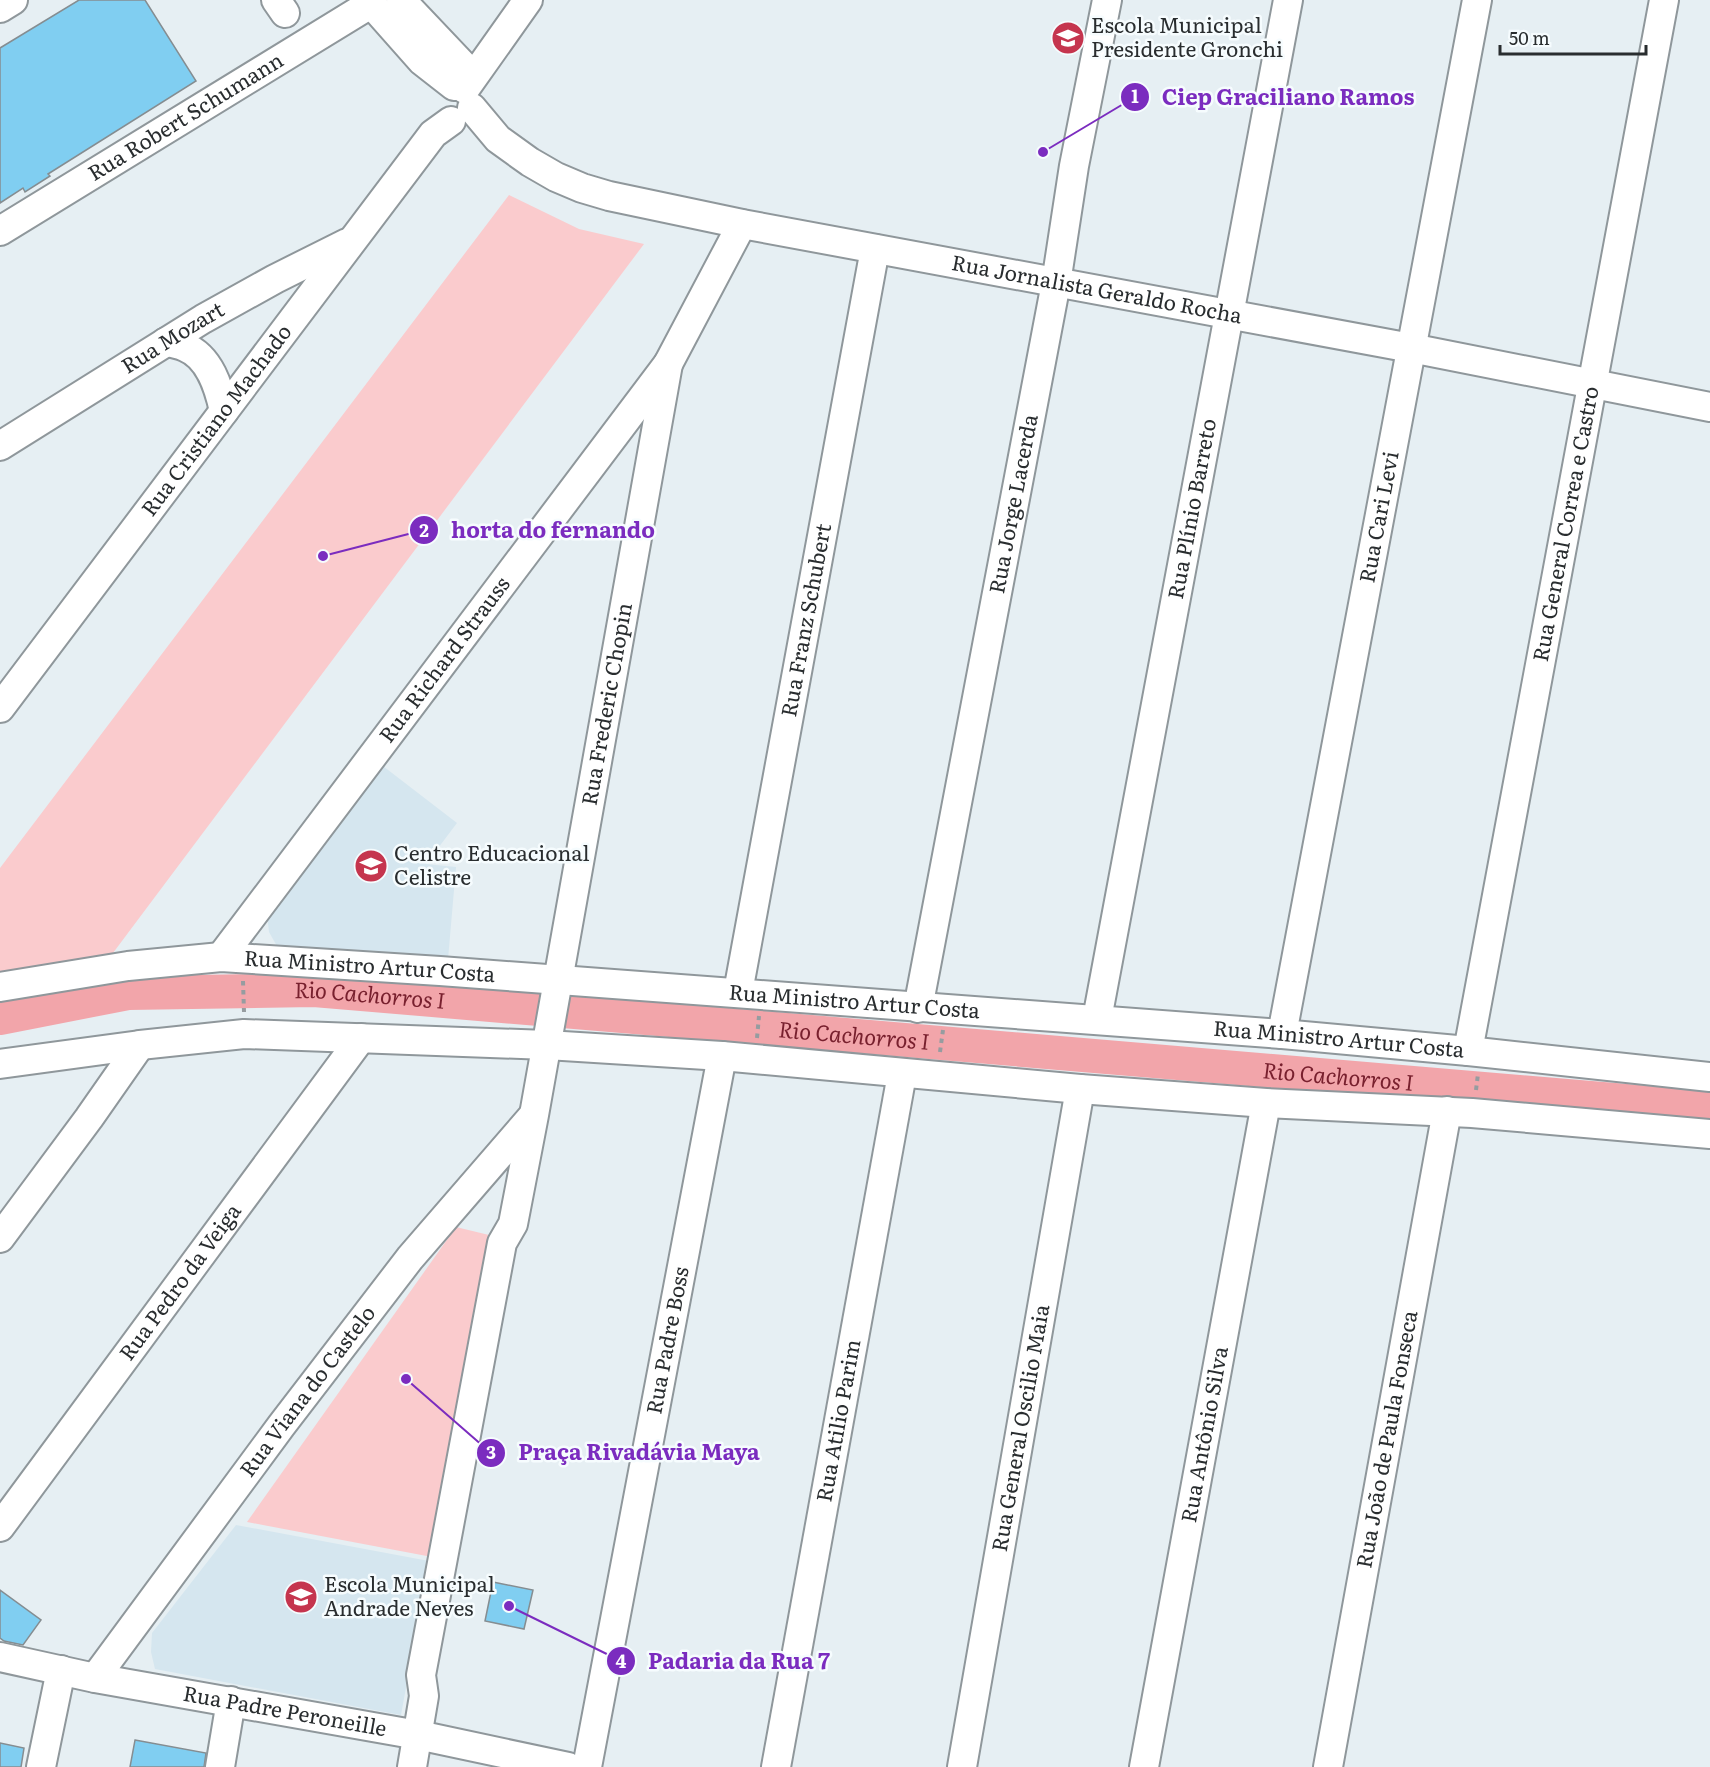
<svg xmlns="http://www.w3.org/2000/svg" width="1710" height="1767" viewBox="0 0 1710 1767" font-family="Literata,serif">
<rect width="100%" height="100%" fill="#e6eff3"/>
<!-- built -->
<path fill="#d5e6ef" d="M379,763L457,823L426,864L456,867L447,971L278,948L269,932L267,914Z
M236,1525L429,1561L401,1715L155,1669L151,1652L152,1633Z"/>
<!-- green -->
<path fill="#facbcd" d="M509,195L579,229L644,244L107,961L0,980V868Z
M456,1227L489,1235L432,1557L247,1522Z"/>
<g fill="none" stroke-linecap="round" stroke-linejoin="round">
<!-- river -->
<path stroke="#f2a5aa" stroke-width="34" id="s1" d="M0,1018L128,993L314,990L1710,1108"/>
</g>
<!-- building -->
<path fill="#80cef1" stroke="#858d91" stroke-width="1.5" d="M79,0H145L196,81L48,174L50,176L25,192L23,188L0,203V48Z
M493,1582L533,1590L524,1629L485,1621Z
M0,1590L41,1620L23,1645L4,1641L0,1638Z
M135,1740L206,1753L204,1767H130Z
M0,1743L24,1748L21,1767H0Z"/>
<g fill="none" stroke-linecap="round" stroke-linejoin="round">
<!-- minor casing -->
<g stroke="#8f979b" stroke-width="32">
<g id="minor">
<path d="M276,0L285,13"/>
<path d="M368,0L422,61L454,86"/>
<path d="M401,0L473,76"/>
<path d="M0,8L13,0"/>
<path d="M465,89L528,0"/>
<path id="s2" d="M472,108L498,139L530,162L556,177L582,188L609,196L742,224L1411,348L1710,407"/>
<path id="s3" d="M0,231L372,3"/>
<path d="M166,342C172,343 179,344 185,347C210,357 219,388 224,411"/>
<path id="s4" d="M0,446L203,319L275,279L347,243"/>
<path id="s5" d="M0,708L433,134L451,121"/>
<path id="s6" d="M221,957L668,364L742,224"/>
<path id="s7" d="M0,987L128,966L221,957L440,971L1282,1034L1468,1051L1710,1077"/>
<path id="s8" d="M738,992L875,249"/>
<path id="s9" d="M918,1008L1056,283L1074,166L1107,0"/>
<path id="s10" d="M1097,1019L1288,0"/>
<path id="s11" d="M1282,1034L1477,0"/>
<path id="s12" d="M1468,1051L1664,0"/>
<path d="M0,1064L140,1045L244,1034L547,1045L722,1056L1080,1089L1266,1103L1472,1113L1710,1134"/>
<path d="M0,1238L89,1118L140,1045"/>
<path id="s13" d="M0,1527L361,1038"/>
<path id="s14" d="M0,1657L95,1678L418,1735L568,1767"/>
<path id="s15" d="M95,1678L281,1426L410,1258L532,1117"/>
<path d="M41,1767L61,1670"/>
<path d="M220,1767L231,1701"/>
<path id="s16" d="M412,1767L424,1696L421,1675L502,1243L513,1224L534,1115L668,364"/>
<path id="s17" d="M587,1767L722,1056"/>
<path id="s18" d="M776,1767L902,1074"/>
<path id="s19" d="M962,1767L1080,1089"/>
<path id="s20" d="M1144,1767L1266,1103"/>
<path id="s21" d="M1328,1767L1447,1111"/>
</g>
</g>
<!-- path -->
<path stroke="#969ca0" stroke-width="4" stroke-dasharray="4.5 4.5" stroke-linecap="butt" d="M243,981L244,1012
M757,1038L759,1016
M940,1052L943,1030
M1476,1090L1478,1074"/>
<!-- minor -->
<use href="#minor" stroke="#fff" stroke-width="28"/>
</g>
<!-- icons -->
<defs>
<g id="school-disc" transform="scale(1.725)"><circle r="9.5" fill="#c5354e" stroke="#f6fcfe"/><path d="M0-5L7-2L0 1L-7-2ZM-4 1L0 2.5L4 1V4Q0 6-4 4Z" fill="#fff"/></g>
</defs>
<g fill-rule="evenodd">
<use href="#school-disc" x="1068" y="38"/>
<use href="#school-disc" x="371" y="866"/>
<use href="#school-disc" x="301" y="1597"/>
</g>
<g text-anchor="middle" stroke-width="5" stroke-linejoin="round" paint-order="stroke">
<!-- poi labels -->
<g font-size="21" fill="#292d2f" stroke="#f6fcfe" text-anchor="start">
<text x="1091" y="33">Escola Municipal<tspan x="1091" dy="24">Presidente Gronchi</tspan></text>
<text x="394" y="861">Centro Educacional<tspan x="394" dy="24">Celistre</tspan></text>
<text x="324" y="1592">Escola Municipal<tspan x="324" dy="24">Andrade Neves</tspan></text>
</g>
<!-- street labels -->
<g font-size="21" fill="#292d2f" stroke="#f6fcfe">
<text dy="7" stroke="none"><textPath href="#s3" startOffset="218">Rua Robert Schumann</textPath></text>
<text dy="7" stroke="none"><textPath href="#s2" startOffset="663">Rua Jornalista Geraldo Rocha</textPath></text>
<text dy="7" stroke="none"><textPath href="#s4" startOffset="204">Rua Mozart</textPath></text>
<text dy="7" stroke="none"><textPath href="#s5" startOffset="360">Rua Cristiano Machado</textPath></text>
<text dy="7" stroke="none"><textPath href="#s9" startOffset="513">Rua Jorge Lacerda</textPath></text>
<text dy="7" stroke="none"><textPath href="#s10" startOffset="519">Rua Plínio Barreto</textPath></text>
<text dy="7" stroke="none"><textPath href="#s11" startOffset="526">Rua Cari Levi</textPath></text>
<text dy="7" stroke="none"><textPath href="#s12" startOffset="536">Rua General Correa e Castro</textPath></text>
<text dy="7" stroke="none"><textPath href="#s8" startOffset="378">Rua Franz Schubert</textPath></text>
<text dy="7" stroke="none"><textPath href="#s6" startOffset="372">Rua Richard Strauss</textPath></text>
<text dy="7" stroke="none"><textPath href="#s16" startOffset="1083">Rua Frederic Chopin</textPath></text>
<text dy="7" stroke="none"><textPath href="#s7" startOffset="372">Rua Ministro Artur Costa</textPath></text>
<text dy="7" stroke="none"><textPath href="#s7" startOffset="858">Rua Ministro Artur Costa</textPath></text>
<text dy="7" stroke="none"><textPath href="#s7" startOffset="1344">Rua Ministro Artur Costa</textPath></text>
<text dy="7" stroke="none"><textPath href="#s13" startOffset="304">Rua Pedro da Veiga</textPath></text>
<text dy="7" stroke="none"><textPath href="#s17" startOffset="434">Rua Padre Boss</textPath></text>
<text dy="7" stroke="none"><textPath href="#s15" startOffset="357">Rua Viana do Castelo</textPath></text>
<text dy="7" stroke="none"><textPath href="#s18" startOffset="352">Rua Atilio Parim</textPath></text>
<text dy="7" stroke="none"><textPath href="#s19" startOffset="344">Rua General Oscilio Maia</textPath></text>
<text dy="7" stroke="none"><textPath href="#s20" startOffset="338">Rua Antônio Silva</textPath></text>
<text dy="7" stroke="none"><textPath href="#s21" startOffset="333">Rua João de Paula Fonseca</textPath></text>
<text dy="7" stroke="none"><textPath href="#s14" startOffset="290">Rua Padre Peroneille</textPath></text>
</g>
<!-- water labels -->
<g font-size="22" font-style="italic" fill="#78202e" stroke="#f6fcfe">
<text dy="8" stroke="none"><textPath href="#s1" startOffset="372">Rio Cachorros I</textPath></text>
<text dy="8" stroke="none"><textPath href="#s1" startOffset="858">Rio Cachorros I</textPath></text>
<text dy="8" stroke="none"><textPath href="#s1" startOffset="1344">Rio Cachorros I</textPath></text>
</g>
</g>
<!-- callouts -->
<path fill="none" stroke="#7b2cbf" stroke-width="2" d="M1043 152L1135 97M323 556L424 530M406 1379L491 1453M509 1606L621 1661"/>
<g fill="#7b2cbf" stroke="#f6fcfe" stroke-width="2">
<circle cx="1043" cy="152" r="6"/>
<circle cx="323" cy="556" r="6"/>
<circle cx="406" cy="1379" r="6"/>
<circle cx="509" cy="1606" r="6"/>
<circle cx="1135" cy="97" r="15"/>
<circle cx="424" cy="530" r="15"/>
<circle cx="491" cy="1453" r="15"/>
<circle cx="621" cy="1661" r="15"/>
</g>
<g font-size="18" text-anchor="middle" font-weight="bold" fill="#fff">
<text x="1135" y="103">1</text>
<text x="424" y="537">2</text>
<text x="491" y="1459">3</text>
<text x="621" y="1668">4</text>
</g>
<g font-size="22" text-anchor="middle" font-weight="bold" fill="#7b2cbf" stroke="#f6fcfe" stroke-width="5" stroke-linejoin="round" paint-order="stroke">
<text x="1288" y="105">Ciep Graciliano Ramos</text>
<text x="553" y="538">horta do fernando</text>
<text x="639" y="1460">Praça Rivadávia Maya</text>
<text x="739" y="1669">Padaria da Rua 7</text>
</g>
<!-- scale -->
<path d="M1500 45v9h146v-9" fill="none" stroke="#292d2f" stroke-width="3"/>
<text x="1509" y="45" font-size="18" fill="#292d2f" stroke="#f6fcfe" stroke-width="4.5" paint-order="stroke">50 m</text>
</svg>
